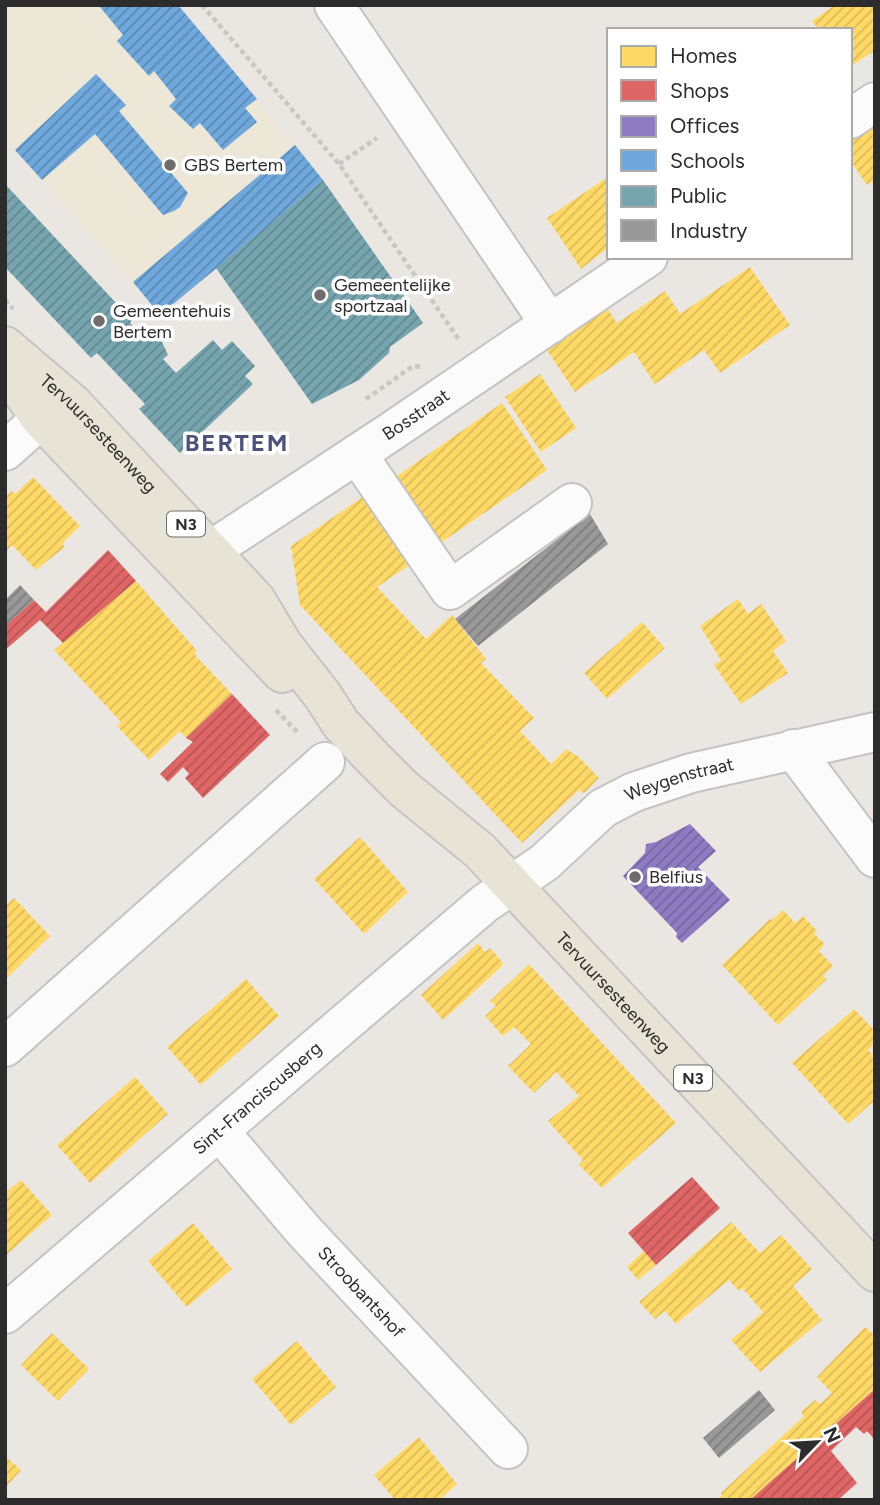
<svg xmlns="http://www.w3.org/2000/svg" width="880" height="1505" viewBox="0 0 880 1505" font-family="Figtree,sans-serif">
<defs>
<pattern id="homes-hatch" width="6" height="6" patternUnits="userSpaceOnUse" patternTransform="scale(1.75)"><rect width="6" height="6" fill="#ffd966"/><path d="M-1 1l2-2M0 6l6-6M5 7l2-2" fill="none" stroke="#dbba59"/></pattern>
<pattern id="shops-hatch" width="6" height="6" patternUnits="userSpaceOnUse" patternTransform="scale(1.75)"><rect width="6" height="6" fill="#e06666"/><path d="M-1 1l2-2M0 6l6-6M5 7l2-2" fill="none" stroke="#b65454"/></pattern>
<pattern id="offices-hatch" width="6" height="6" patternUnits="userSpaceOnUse" patternTransform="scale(1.75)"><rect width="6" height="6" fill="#8e7cc3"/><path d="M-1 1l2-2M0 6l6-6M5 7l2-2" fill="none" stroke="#74669f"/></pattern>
<pattern id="schools-hatch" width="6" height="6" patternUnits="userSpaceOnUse" patternTransform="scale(1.75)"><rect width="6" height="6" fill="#6fa8dc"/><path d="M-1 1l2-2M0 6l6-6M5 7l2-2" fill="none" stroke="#5b89b3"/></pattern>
<pattern id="public-hatch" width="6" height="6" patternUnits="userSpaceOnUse" patternTransform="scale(1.75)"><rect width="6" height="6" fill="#76a5af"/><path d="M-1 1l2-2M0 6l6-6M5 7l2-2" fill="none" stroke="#61878f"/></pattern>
<pattern id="industry-hatch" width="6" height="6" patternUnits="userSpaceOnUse" patternTransform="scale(1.75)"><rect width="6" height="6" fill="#999"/><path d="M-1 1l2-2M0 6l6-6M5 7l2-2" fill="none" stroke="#7d7d7d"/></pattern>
</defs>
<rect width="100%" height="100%" fill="#eae7e2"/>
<!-- education -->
<path fill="#ede7d8" d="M5,5H178L323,180L160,315L5,139L8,131L5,128Z"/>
<!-- homes -->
<path fill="url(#homes-hatch)" d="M835,5H875V50L850,67V30H819L812,21Z
M875,124V180L867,185L850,160V141Z
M606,178L609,182V247L581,269L547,218Z
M750,267L790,325L720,373L704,350L655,384L634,352L575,392L547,350L607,308L617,323L665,291L680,314Z
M540,374L576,428L541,452L505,397Z
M502,403L547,470L442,542L397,476Z
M33,477L80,526L62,544L65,547L36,570L12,545L5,552V497L12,491L15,494Z
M373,490L420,558L377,587L426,639L452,615L486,659L481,663L534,718L520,731L551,764L566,749L579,757L599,778L584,793L579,790L522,843L300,605L291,546Z
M136,581L197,651L194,654L232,694L186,738L180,731L149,760L117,726L121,722L54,650Z
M738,599L748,614L761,604L786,641L773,651L788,673L741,704L714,665L721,660L700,626Z
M642,622L665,648L607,699L584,673Z
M360,837L408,892L364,934L314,879Z
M14,898L50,936L5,980V906Z
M783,910L795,923L803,916L817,931L814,934L825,944L819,951L833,966L823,976L827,979L778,1025L722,965L770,919L772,920Z
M478,943L485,952L490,948L503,963L501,967L443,1020L421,995Z
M529,964L676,1123L602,1188L579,1165L583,1160L548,1121L579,1096L556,1072L534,1093L508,1066L531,1044L514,1027L503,1036L485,1016L496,1006L490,1001Z
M246,979L279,1016L201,1085L167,1047Z
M854,1009L875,1031V1043L868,1050L875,1057V1100L848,1124L792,1063Z
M135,1077L168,1114L90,1183L57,1145Z
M21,1180L52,1215L5,1256V1193Z
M731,1222L760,1253L781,1235L812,1269L793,1286L822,1320L760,1372L731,1340L763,1312L742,1288L739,1291L729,1280L676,1324L665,1311L655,1319L639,1302Z
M193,1223L232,1269L187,1307L148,1261Z
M644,1251L656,1265L638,1280L627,1267Z
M865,1327L875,1336V1389L750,1500H717L722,1495L721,1493L804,1416L801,1412L815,1400L820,1404L832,1393L817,1377Z
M52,1333L89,1369L58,1401L21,1365Z
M297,1341L336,1387L291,1425L252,1379Z
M419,1437L457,1484L439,1500H395L374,1475Z
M5,1456L21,1470L5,1488Z"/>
<!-- shops -->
<path fill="url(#shops-hatch)" d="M108,550L136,581L63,643L40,620L5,650V626L34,600L46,612Z
M232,694L270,735L203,798L185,778L189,774L183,767L168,782L160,774L193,742L186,738Z
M692,1177L720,1208L656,1265L628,1233Z
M875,1389V1440L867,1431L864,1434L856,1427L831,1451L857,1483L838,1500H750Z"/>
<!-- offices -->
<path fill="url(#offices-hatch)" d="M690,824L716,851L698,867L730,900L682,943L676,937L677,933L623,876L645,853L646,844L656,842Z"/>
<!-- schools -->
<path fill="url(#schools-hatch)" d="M102,5H178L257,99L245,108L257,122L223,150L200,123L193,129L169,106L176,99L154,71L149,76L117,41L123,35L100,7Z
M96,74L126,105L119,111L188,193L180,207L174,211L163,215L95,134L42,180L15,150Z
M295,145L323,180L160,315L133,282Z"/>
<!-- public -->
<path fill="url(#public-hatch)" d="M323,180L423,323L390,347L389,353L359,380L312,404L216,268Z
M5,184L132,320L130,323L144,338L148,332L162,342L168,355L163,359L176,373L213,340L222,350L232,341L255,366L245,376L253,384L180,453L139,409L145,404L97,353L91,358L5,267Z"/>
<!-- industry -->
<path fill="url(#industry-hatch)" d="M590,514L608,544L478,646L455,619Z
M20,585L34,600L5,626V600Z
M759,1390L775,1410L719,1458L703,1438Z"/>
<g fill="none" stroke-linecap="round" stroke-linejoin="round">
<!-- minor casing -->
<g stroke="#c3c3c3" stroke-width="42">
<g id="minor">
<path d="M334,5L550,324"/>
<path d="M850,119L875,102"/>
<path d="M5,451L41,419L71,405"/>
<path d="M357,454L450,590L572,503"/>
<path id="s1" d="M184,568L389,433L648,257"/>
<path d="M793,749L875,858"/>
<path d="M5,1047L325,762"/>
<path id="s2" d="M219,1131L304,1231L508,1449"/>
<path id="s3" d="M5,1314L484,904L545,862L603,808L634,792L691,773L875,732"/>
</g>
</g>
<!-- major casing -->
<g stroke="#c6c4c2" stroke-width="42">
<g id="major">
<path id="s4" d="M5,346L73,404L256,600L283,645L323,696L341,724L372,757L404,789L480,851L875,1272"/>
<path d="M5,368L41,419L282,673"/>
</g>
</g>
<!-- path -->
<path stroke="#c8c8c7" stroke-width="4.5" stroke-dasharray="5 3.5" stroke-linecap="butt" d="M202,5L339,164L459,340
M339,164L377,138
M5,300L13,309
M366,399L413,366L420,367
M276,710L299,734"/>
<!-- minor -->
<use href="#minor" stroke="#fcfbfb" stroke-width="38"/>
<!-- major -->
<use href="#major" stroke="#e7e4d5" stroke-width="38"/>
</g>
<!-- markers -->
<g fill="#6e6d6c" stroke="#fff" stroke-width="2.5">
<circle cx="170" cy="165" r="7"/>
<circle cx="320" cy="295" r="7"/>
<circle cx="99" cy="321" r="7"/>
<circle cx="635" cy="877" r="7"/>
</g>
<g text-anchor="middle" stroke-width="7" stroke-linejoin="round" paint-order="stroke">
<!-- shield labels -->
<g fill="#fff" stroke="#6b6b6b" stroke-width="2">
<rect x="167" y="511.5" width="38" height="25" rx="5"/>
<rect x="674" y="1065.5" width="38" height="25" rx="5"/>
</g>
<g font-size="16" font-weight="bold" fill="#2c2c2c">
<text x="186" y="530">N3</text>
<text x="693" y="1084">N3</text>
</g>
<!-- poi labels -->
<g font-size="18" fill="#2c2c2c" stroke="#fff" text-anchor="start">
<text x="184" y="171">GBS Bertem</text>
<text x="334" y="291">Gemeentelijke<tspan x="334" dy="21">sportzaal</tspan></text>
<text x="113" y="317">Gemeentehuis<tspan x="113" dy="21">Bertem</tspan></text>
<text x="649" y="883">Belfius</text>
</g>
<!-- street labels -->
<g font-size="18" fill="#2c2c2c" stroke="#fff">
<text dy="6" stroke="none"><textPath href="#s1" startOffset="278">Bosstraat</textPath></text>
<text dy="6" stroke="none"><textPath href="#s4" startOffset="128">Tervuursesteenweg</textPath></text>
<text dy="6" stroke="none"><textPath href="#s3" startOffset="866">Weygenstraat</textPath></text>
<text dy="6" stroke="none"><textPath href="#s4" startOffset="891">Tervuursesteenweg</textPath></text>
<text dy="6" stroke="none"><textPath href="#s3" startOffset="332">Sint-Franciscusberg</textPath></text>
<text dy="6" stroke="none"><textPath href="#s2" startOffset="215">Stroobantshof</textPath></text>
</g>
<!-- district labels -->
<g font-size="24" font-weight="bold" letter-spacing="2" fill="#4d517d" stroke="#fff">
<text x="237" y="451">BERTEM</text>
</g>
</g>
<!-- border -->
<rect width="880" height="1505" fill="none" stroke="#2c2c2c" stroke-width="14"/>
<!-- legend -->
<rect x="607" y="28" width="245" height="231" fill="#ffffff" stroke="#ababab" stroke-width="2"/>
<rect x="621" y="46" width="35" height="21" fill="#ffd966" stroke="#ababab" stroke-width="2"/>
<text x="670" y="63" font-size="21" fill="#2c2c2c">Homes</text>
<rect x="621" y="80" width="35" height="21" fill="#e06666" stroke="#ababab" stroke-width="2"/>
<text x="670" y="98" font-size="21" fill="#2c2c2c">Shops</text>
<rect x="621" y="116" width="35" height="21" fill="#8e7cc3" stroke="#ababab" stroke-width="2"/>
<text x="670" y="133" font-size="21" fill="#2c2c2c">Offices</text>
<rect x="621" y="150" width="35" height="21" fill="#6fa8dc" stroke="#ababab" stroke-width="2"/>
<text x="670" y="168" font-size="21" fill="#2c2c2c">Schools</text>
<rect x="621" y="186" width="35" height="21" fill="#76a5af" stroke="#ababab" stroke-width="2"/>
<text x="670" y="203" font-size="21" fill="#2c2c2c">Public</text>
<rect x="621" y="220" width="35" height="21" fill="#999999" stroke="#ababab" stroke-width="2"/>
<text x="670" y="238" font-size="21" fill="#2c2c2c">Industry</text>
<!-- north arrow -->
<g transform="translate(817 1442) rotate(65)" stroke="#ffffff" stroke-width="5" paint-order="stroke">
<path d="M0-5L12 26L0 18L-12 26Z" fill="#2c2c2c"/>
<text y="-10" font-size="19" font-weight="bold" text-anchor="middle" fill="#2c2c2c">N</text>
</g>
</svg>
